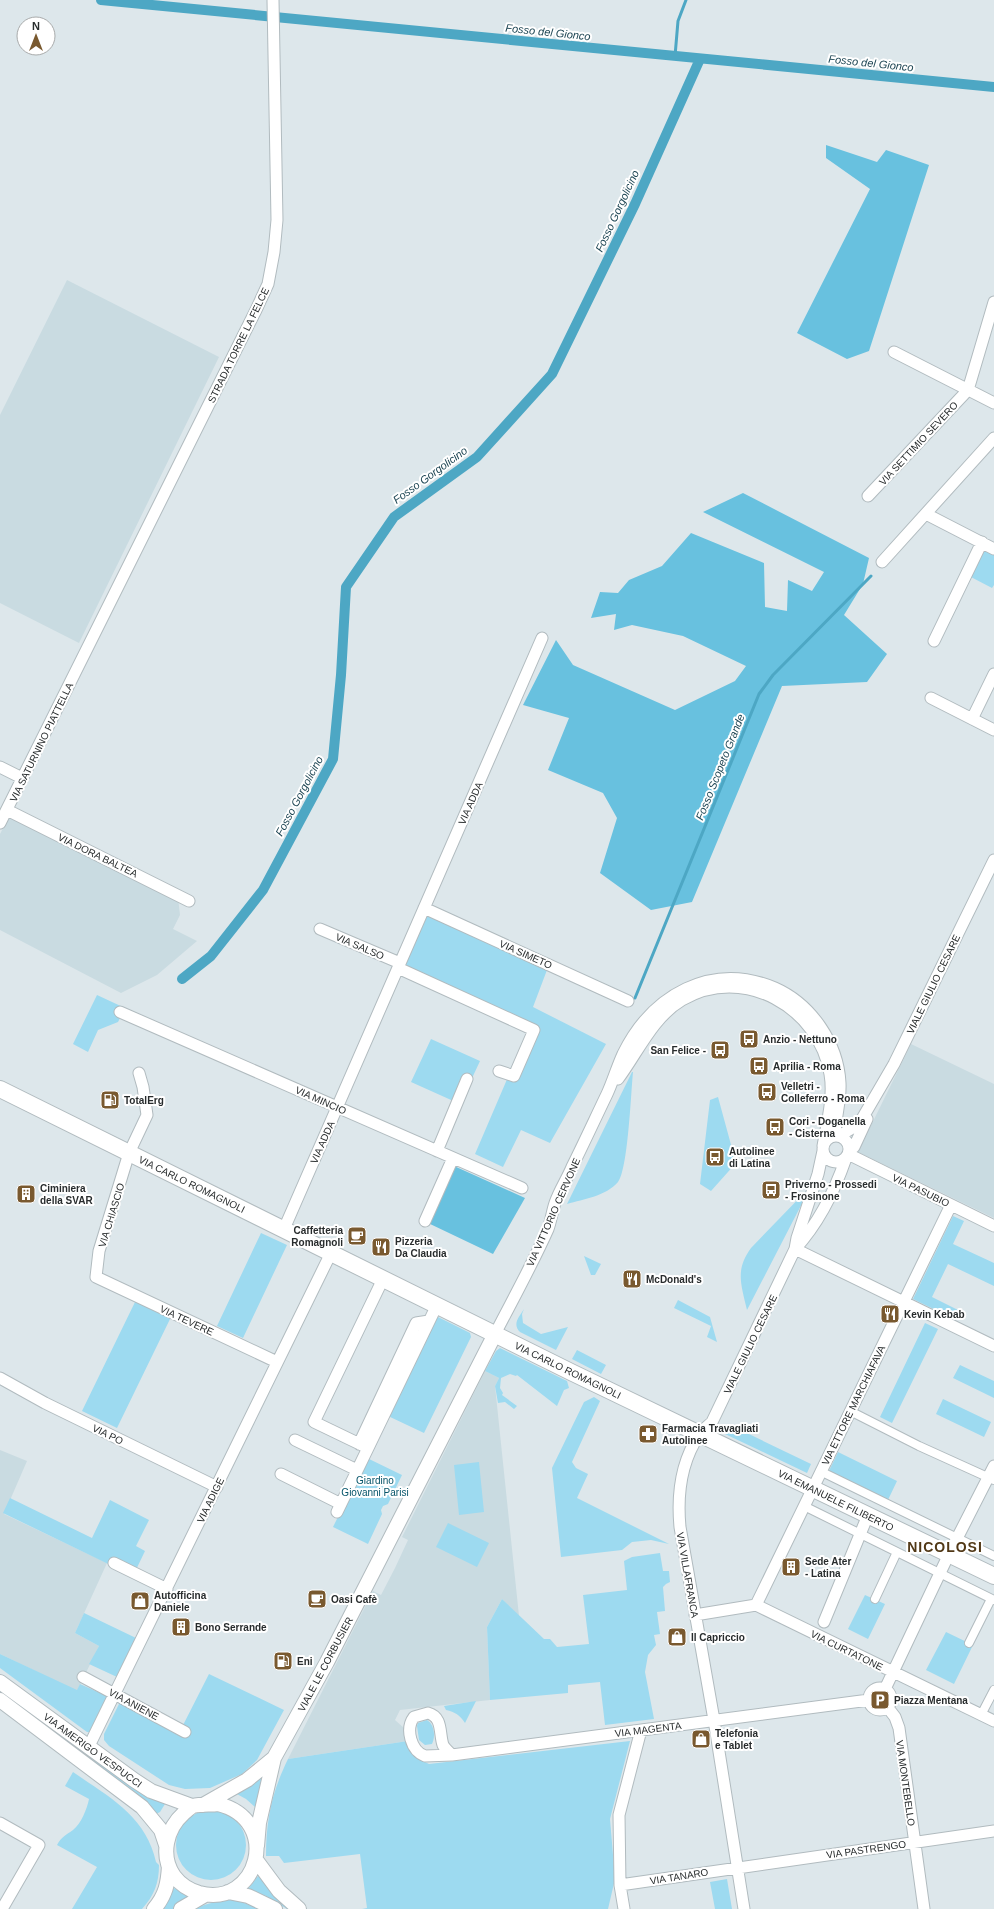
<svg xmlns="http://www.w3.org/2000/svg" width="994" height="1909" viewBox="0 0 994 1909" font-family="Arial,sans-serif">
<rect width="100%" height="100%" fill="#dde7eb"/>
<!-- built -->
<path fill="#c9dbe1" d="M67,280L219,357L79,643L0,603V415Z
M14,807L177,889L180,915L173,929L197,941L157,975L121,993L0,930V834Z
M911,1044L994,1084V1218L858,1152Z
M485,1371L499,1378L495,1386L519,1616L502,1599L487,1627L490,1700L400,1710L395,1720L404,1728L408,1741L288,1759L373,1591L381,1595L395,1568L408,1540L402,1537Z
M0,1450L27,1461L4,1514L107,1563L75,1633L99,1646L77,1691L0,1654Z"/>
<!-- green -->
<path fill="#9ddaf0" d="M984,547L994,552V585L992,588L969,576Z
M424,914L547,970L533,1007L606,1044L550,1143L521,1130L503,1167L475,1154L508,1077L517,1080L539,1027L402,966Z
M97,995L125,1008L118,1022L98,1030L88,1052L73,1044Z
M431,1039L480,1061L460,1104L411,1082Z
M632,1072H633C631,1092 628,1170 618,1182C606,1196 584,1199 567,1204Z
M718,1097L736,1163L711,1191L700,1184L710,1100Z
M808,1189L809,1190L747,1310C741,1284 735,1270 751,1248Z
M953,1216L964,1221L953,1244L994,1263V1286L948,1264L932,1297L960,1311L956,1320L913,1299Z
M261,1233L287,1245L243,1338L217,1326Z
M584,1256L601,1264L595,1275H591Z
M136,1300L171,1317L117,1428L82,1411Z
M678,1300L710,1317L717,1342L707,1337L711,1326L674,1308Z
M524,1309L522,1314L523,1323L541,1334L568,1327L556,1350L520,1332C512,1324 519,1317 524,1309Z
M436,1316L470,1333L471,1337L424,1433L388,1416Z
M925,1323L938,1329L892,1423L880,1417Z
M500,1348L567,1381L569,1388L564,1390L557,1406L517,1375L516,1376L510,1374L501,1378L500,1388L503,1393L502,1395L517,1406L514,1409L505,1402L498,1403L495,1386L499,1378L485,1371L496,1351Z
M577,1350L606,1365L601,1374L572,1359Z
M960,1365L994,1381V1398L953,1378Z
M594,1397L600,1401L572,1462L576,1468L588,1474L577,1498L669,1544L651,1540L632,1542L622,1550L561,1557L552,1468L584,1402Z
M943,1399L991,1422L984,1437L936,1414Z
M730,1425L811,1464L807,1473L725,1434Z
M838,1452L897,1481L887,1502L828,1473Z
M367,1458L402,1475L388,1504L383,1506L381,1510L382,1514L368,1544L333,1527Z
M479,1462L484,1512L459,1515L454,1465Z
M10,1498L92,1538L110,1500L149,1520L136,1546L145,1551L133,1576L3,1513Z
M448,1523L489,1543L477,1567L436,1547Z
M660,1553L663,1571H669L670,1582L666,1584L663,1587L665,1611L657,1612L660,1634L654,1635L656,1645L648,1655L645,1672L654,1719L605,1725L600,1682L568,1685V1693L490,1700L487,1627L502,1599L544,1639H550L557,1647L589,1644L583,1595L627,1590L624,1561L632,1557Z
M865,1595L885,1604L868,1639L848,1629Z
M84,1613L136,1638L117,1677L89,1664L99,1646L75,1633Z
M946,1632L973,1645L954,1684L926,1670Z
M0,1654L77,1690L80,1684L109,1697L90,1732H87L0,1668Z
M209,1674L284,1710L257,1760L242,1774L210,1788L185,1789L169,1785L109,1746L104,1740V1734L120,1702L178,1735Z
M0,1689L146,1793L165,1804L160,1812L156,1814L140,1796L0,1694Z
M476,1701L465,1723C460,1715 455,1712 446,1710L444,1706Z
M427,1720C434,1724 436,1736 432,1744L425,1745L419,1740L417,1726L418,1723Z
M408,1741C412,1754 417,1759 429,1764L630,1741L610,1819L615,1879L608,1909H362L367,1908L360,1854L284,1863L279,1856H266C266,1819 272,1792 288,1759Z
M268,1767L260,1786L255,1807L246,1799L235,1793Z
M73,1772C109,1797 146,1816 156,1862L159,1865C159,1883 154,1896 142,1909H72L97,1867L57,1845C62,1836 65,1836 73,1830C81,1824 87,1809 89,1799L65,1786Z
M176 1845a35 35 0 1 1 70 0a35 35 0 1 1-70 0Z
M259,1875L272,1893L291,1909H287L266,1896L248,1889Z
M727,1879L732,1909H715L710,1882Z
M174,1888L189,1897L173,1909H162Z
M233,1899L261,1909H196C209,1901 218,1903 233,1899Z"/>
<!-- forest -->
<path fill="#68c1df" d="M826,145L877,162L886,150L929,165L869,351L847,359L797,333L870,189L826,158Z
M743,493L869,558L863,584L844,615L887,654L867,682L782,686L692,902L651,910L600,873L617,818L603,793L548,770L569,718L523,705L556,640L573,665L675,710L735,681L746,666L683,636L632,625L614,630L616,614L591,618L600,592L618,593L629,580L662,566L691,533L764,563L765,607L787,611L788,580L812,591L824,572L703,512Z
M454,1166L525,1198L493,1254L428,1223Z"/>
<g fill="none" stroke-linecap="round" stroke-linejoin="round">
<!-- stream -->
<path stroke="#4da7c4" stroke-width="3" d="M675,56L678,21L686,0
M635,998L759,694L773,675L871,576"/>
<!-- canal -->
<path stroke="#4da7c4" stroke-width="10" d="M101,0L994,87
M182,979L211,956L263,890L333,759L341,675L346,587L394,517L477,457L552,374L635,204L700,59"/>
<!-- pedestrian casing -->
<g stroke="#b1bbbf" stroke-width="10">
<path id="pedestrian" d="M850,1411L919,1446L994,1480
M820,1471L994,1556
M804,1506L994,1600
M875,1599L897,1552
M969,1643L991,1599
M981,1715L994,1690"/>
</g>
<!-- minor casing -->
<g stroke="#b1bbbf" stroke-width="13">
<path id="minor" d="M894,352L994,403
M868,496L968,390L994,302
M926,514L994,549
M882,562L994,438
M934,641L982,542
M931,698L994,730
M972,719L994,674
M0,767L22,778
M7,810L189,901
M0,823L256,310L268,284L274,252L277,220L273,0
M424,908L628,1001
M320,929L400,963
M398,968L534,1030L514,1076L499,1071
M120,1012L522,1188
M139,1073L143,1087L147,1115L129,1153L99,1251L96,1277L277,1362
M618,1079C638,1052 653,1017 682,1000C743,964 819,1007 830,1074C834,1097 827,1123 823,1146
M839,1136L859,1124L894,1064L994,860
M823 1149a13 13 0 1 1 26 0a13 13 0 1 1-26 0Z
M437,1151L467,1079
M849,1151L854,1147L867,1119
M848,1154L994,1226
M425,1221L453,1158
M284,1229L542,638
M795,1249L994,1346
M795,1249L797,1238L818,1174L823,1151
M383,1279L314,1422L368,1448L437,1305
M495,1334C513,1299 532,1265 548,1229C551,1221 552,1212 555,1203C559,1191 567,1179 572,1167C584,1143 595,1119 607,1094C613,1081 617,1067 623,1054C652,995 711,961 775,988C811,1004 838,1043 840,1083C841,1101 835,1118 835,1136
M0,1378L45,1403L217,1487
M295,1440L357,1470
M359,1444L416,1323L429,1321
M281,1474L341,1504
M337,1512L368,1448
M114,1563L167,1589
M756,1605L951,1205
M695,1615L756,1605L994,1721
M824,1622L868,1515
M83,1677L185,1732
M869 1699a11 11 0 1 1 22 0a11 11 0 1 1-22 0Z
M885,1689L949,1554L994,1466
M888,1708L895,1717L899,1728L924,1909
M428,1713C443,1717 439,1733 443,1745C445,1749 449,1752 452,1755L425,1756C411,1751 405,1729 414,1717Z
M88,1748L331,1253
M452,1755L869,1700
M0,1823L39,1845L2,1909
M620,1885L994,1831
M624,1909L620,1885L619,1815L641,1730
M744,1909L714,1720L680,1527C677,1495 681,1462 699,1435C702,1430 708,1426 712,1422L795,1249C818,1224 835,1190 846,1158"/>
</g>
<!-- tertiary casing -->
<g stroke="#b1bbbf" stroke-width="16">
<path id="tertiary" d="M0,1682L134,1780L151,1791L192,1806
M0,1700L142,1807L161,1830L166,1845
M218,1804C283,1820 258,1909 199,1893C189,1890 180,1884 174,1876C160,1856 166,1829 184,1813C187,1811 190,1807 193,1806C201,1804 210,1805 218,1804Z
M203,1805L247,1780L274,1758
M257,1846L259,1823L274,1758L327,1662L495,1334
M256,1860L279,1891L299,1909
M228,1892L248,1896L275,1909
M154,1909C166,1895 168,1883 169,1866
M181,1909L205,1895"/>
</g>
<!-- secondary casing -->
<g stroke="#b1bbbf" stroke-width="18">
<path id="secondary" d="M0,1089L573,1373L994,1576"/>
</g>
<!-- pedestrian -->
<use href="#pedestrian" stroke="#fff" stroke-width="8"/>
<!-- minor -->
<use href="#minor" stroke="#fff" stroke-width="11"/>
<!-- tertiary -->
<use href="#tertiary" stroke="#fff" stroke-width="14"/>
<!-- secondary -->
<use href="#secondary" stroke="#fff" stroke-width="16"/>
</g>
<!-- icons -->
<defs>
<g id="bus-square" transform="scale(1)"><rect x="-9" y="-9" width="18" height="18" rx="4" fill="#79592f" stroke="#fff"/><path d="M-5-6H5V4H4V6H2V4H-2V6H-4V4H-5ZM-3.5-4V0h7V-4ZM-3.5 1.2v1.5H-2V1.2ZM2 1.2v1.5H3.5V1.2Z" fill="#fff"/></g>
<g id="fuel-square" transform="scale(1)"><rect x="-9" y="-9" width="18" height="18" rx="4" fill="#79592f" stroke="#fff"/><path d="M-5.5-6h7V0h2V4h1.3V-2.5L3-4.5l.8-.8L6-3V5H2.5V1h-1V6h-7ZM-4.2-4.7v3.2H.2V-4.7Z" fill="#fff"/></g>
<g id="building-square" transform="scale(1)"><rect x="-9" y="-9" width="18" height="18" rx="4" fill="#79592f" stroke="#fff"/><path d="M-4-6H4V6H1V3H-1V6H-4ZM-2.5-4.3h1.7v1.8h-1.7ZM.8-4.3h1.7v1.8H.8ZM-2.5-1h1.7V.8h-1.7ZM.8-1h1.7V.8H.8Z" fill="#fff"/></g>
<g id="cafe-square" transform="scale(1)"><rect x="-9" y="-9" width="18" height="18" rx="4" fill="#79592f" stroke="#fff"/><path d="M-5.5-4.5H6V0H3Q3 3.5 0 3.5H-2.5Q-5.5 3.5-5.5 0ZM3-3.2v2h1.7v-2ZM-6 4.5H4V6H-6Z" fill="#fff"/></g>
<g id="restaurant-square" transform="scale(1)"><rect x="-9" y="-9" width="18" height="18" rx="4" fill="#79592f" stroke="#fff"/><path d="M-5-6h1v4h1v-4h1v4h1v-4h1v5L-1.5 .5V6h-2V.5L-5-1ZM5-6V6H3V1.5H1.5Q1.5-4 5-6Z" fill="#fff"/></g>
<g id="pharmacy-square" transform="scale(1)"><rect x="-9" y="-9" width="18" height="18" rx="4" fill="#79592f" stroke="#fff"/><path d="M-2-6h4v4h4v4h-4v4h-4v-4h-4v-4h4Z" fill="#fff"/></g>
<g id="shop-square" transform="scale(1)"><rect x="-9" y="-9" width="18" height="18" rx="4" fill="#79592f" stroke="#fff"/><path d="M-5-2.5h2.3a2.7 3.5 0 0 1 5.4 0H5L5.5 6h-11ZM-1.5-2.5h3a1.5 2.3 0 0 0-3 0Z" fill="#fff"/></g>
<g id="parking-square" transform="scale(1)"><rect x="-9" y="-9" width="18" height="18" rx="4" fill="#79592f" stroke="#fff"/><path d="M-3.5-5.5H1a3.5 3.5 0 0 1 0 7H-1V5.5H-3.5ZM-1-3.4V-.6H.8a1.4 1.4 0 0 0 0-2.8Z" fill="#fff"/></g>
</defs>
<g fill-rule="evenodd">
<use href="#bus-square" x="749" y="1039"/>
<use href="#bus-square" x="720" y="1050"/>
<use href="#bus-square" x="759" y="1066"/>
<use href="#bus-square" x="767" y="1092"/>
<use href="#fuel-square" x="110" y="1100"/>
<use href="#bus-square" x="775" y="1127"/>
<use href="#bus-square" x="715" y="1157"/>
<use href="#bus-square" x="771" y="1190"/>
<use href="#building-square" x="26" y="1194"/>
<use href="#cafe-square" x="357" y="1236"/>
<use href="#restaurant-square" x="381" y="1247"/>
<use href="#restaurant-square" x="632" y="1279"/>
<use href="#restaurant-square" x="890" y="1314"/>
<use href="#pharmacy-square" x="648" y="1434"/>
<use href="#building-square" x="791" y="1567"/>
<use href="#cafe-square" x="317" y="1599"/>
<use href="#shop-square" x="140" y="1601"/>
<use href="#building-square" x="181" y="1627"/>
<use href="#shop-square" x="677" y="1637"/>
<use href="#fuel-square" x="283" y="1661"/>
<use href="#parking-square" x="880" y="1700"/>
<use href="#shop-square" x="701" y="1739"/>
</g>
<g text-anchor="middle" stroke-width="4" stroke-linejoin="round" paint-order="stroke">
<!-- street labels -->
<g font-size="10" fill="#282c2d" stroke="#fff">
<text transform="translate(238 345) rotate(-64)" y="4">STRADA TORRE LA FELCE</text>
<text transform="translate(918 443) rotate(-47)" y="4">VIA SETTIMIO SEVERO</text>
<text transform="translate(41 742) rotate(-64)" y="4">VIA SATURNINO PIATTELLA</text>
<text transform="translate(470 803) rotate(-66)" y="4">VIA ADDA</text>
<text transform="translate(98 855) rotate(26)" y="4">VIA DORA BALTEA</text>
<text transform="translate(360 946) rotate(23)" y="4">VIA SALSO</text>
<text transform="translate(526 954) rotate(24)" y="4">VIA SIMETO</text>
<text transform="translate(933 984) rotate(-64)" y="4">VIALE GIULIO CESARE</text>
<text transform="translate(321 1100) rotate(24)" y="4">VIA MINCIO</text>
<text transform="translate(322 1142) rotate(-66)" y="4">VIA ADDA</text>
<text transform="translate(192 1184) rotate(26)" y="4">VIA CARLO ROMAGNOLI</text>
<text transform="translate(921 1190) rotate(26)" y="4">VIA PASUBIO</text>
<text transform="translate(553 1212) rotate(-66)" y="4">VIA VITTORIO CERVONE</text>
<text transform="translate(111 1215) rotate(-73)" y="4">VIA CHIASCIO</text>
<text transform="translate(187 1320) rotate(25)" y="4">VIA TEVERE</text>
<text transform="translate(750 1344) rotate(-64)" y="4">VIALE GIULIO CESARE</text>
<text transform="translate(568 1370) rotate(26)" y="4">VIA CARLO ROMAGNOLI</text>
<text transform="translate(853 1405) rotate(-64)" y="4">VIA ETTORE MARCHIAFAVA</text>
<text transform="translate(108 1434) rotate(26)" y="4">VIA PO</text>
<text transform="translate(210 1500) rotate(-64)" y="4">VIA ADIGE</text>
<text transform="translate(836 1500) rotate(26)" y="4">VIA EMANUELE FILIBERTO</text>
<text transform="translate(688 1575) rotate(80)" y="4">VIA VILLAFRANCA</text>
<text transform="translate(847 1650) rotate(26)" y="4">VIA CURTATONE</text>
<text transform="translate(325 1664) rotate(-62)" y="4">VIALE LE CORBUSIER</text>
<text transform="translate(134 1704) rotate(28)" y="4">VIA ANIENE</text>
<text transform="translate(648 1729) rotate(-7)" y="4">VIA MAGENTA</text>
<text transform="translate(93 1750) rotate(36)" y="4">VIA AMERIGO VESPUCCI</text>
<text transform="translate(906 1783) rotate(82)" y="4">VIA MONTEBELLO</text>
<text transform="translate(866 1849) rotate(-8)" y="4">VIA PASTRENGO</text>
<text transform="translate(679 1876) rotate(-9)" y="4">VIA TANARO</text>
</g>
<!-- poi labels -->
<g font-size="10" font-weight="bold" fill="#282c2d" stroke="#fff" text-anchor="start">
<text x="763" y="1043">Anzio - Nettuno</text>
<text x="706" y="1054" text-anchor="end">San Felice -</text>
<text x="773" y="1070">Aprilia - Roma</text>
<text x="781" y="1090">Velletri -<tspan x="781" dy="12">Colleferro - Roma</tspan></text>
<text x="124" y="1104">TotalErg</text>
<text x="789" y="1125">Cori - Doganella<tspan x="789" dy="12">- Cisterna</tspan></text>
<text x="729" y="1155">Autolinee<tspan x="729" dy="12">di Latina</tspan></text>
<text x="785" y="1188">Priverno - Prossedi<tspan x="785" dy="12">- Frosinone</tspan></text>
<text x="40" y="1192">Ciminiera<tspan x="40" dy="12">della SVAR</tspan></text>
<text x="343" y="1234" text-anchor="end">Caffetteria<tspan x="343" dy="12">Romagnoli</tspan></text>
<text x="395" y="1245">Pizzeria<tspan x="395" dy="12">Da Claudia</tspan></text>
<text x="646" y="1283">McDonald's</text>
<text x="904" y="1318">Kevin Kebab</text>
<text x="662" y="1432">Farmacia Travagliati<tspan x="662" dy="12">Autolinee</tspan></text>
<text x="805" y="1565">Sede Ater<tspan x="805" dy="12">- Latina</tspan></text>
<text x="154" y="1599">Autofficina<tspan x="154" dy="12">Daniele</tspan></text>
<text x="331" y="1603">Oasi Cafè</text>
<text x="195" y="1631">Bono Serrande</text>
<text x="691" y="1641">Il Capriccio</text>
<text x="297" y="1665">Eni</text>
<text x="894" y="1704">Piazza Mentana</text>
<text x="715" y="1737">Telefonia<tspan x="715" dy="12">e Tablet</tspan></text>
</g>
<!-- park labels -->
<g font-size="10" fill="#055469" stroke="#fff">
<text x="375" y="1484">Giardino<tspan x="375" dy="12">Giovanni Parisi</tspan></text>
</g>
<!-- water labels -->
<g font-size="11" font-style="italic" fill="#1d4553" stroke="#fff">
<text transform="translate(548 32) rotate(6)" y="4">Fosso del Gionco</text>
<text transform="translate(871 63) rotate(6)" y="4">Fosso del Gionco</text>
<text transform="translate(617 211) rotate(-65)" y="4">Fosso Gorgolicino</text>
<text transform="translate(430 475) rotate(-36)" y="4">Fosso Gorgolicino</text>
<text transform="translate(720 767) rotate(-68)" y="4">Fosso Scopeto Grande</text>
<text transform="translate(299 796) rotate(-62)" y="4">Fosso Gorgolicino</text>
</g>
<!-- district labels -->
<g font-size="14" font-weight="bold" letter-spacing="1" fill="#513816" stroke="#fff">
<text x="945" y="1552">NICOLOSI</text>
</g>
</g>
<!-- north arrow -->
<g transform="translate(36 36)"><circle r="19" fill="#ffffff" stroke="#a9abab"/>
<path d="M0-3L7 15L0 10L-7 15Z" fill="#79592f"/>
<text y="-6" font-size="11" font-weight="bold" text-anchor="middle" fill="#282c2d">N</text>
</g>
</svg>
